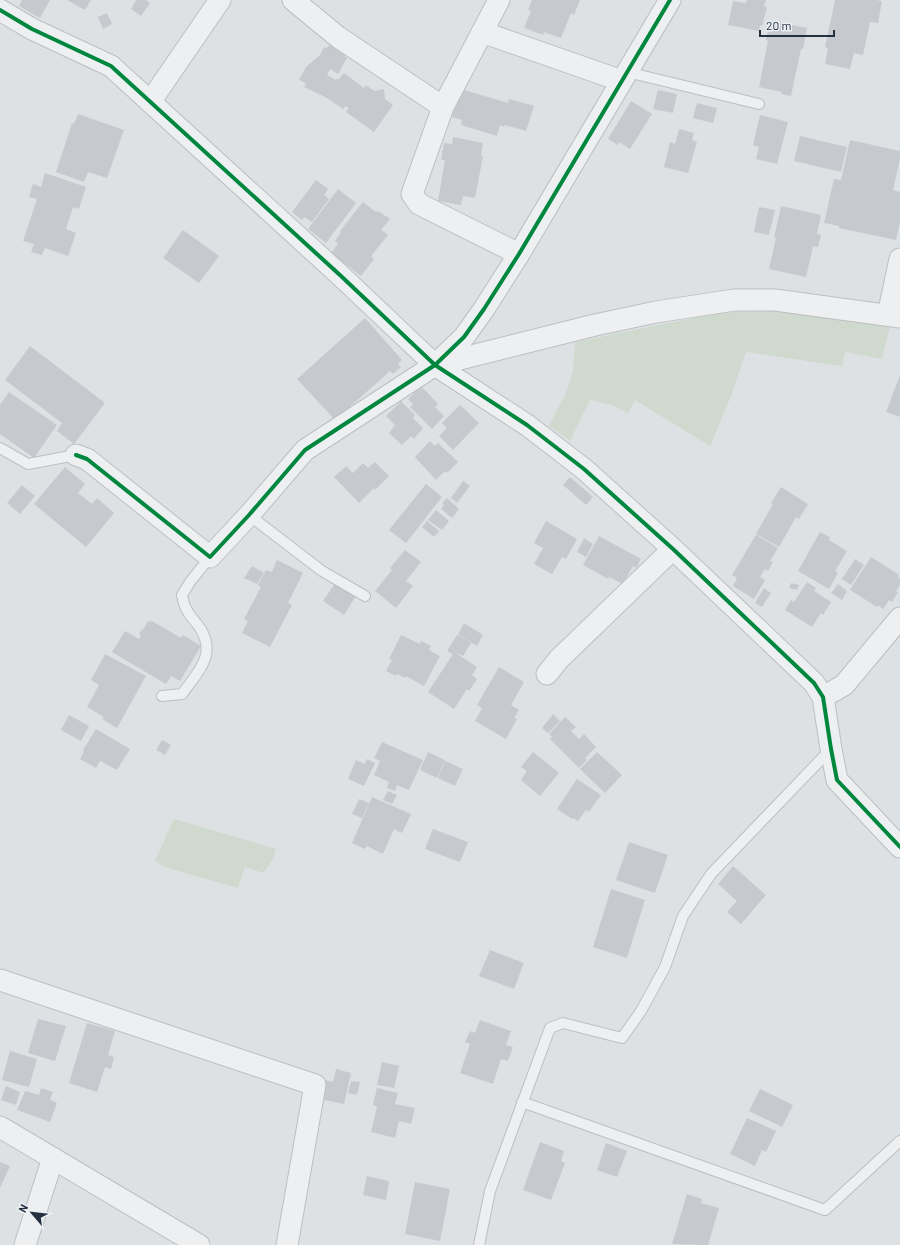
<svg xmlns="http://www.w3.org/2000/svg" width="900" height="1245" viewBox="0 0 900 1245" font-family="Barlow,sans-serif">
<rect width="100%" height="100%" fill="#dee1e4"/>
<!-- green -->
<path fill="#cfd9cd" d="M770,311L803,312L890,326L882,359L845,352L842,366L746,352L731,396L710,446L635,400L628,413L612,405L590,400L570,441L549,426L566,393L573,371L575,342L723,312Z
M174,819L276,849L272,861L263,873L245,867L238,888L165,867L155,861Z"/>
<!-- building -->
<path fill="#c6c9cd" d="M22,0H50L40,18L19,6Z
M67,0H91L85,10Z
M136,0H146L150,3L141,16L131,9Z
M532,0H580L574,15L571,13L561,38L544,32L543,35L524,28L531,11L528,10Z
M747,0H766L764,6L767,7L762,26L760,25L759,31L728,25L733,1L746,3Z
M835,0H876L882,1L878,23L870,22L863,55L854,53L850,69L825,64L828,48L825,47Z
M107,13L112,24L103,29L98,17Z
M770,21L807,28L803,49H801L791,96L781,94L782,92L759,87L768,41L766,40Z
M330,45H333L345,53V57L347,58L338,74L330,69L327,75L336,80L337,78L338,80L344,73L364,88L366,85L374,91L384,89L385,99L393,105L374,132L346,112L349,108L345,106L343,109L327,98L304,87L306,83L299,80L306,67L320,55L324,47L326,48Z
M461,89L508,103L509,99L534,106L526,131L505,125L504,127L500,125L497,136L461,125L462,120L452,117Z
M658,90L677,94L673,113L653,109Z
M631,101L652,114L630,149L619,142L618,145L608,139Z
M697,103L717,108L713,123L693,118Z
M78,114L124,130L107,178L88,172L84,182L56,172L72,123L74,124Z
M760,115L788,122L777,164L756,159L759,147L753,145Z
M679,129L694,133L692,140L697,142L688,173L664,167L670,142L675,144Z
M800,136L847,147L841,172L794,161Z
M453,137L483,143L481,155L483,156L475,198L463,196L461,205L438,201L445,160H441L444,143L452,144Z
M850,140L900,151V159L893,190L900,192V222L896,240L839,228V226L824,223L834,179L841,180Z
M45,173L86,187L79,209L73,207L66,229L76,233L68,256L45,248L42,255L31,252L34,244L23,241L37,199L29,197L33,184L41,187Z
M316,180L328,189L324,195L329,199L312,222L304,217L302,220L292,212Z
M338,189L356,203L326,243L308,229Z
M363,202L376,212L378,211L390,219L381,230L388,235L371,256L374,259L361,276L331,253L338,244L335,241L341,232L340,231Z
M781,206L821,215L817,234L821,235L818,247L813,246L806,277L769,269L776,238H774Z
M759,207L775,210L769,235L754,232Z
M183,230L219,256L199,283L163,258Z
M365,318L402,360L398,364L401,367L393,374L390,371L335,420L297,379Z
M30,346L105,403L74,444L57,431L62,423L5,380Z
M900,375V417L886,412Z
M421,386L438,404L435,407L444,416L432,429L410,407L413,404L408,399Z
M9,392L57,425L34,458L0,434V405Z
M401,401L415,415L413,418L423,428L414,439L411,436L402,445L389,433L395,425L386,416Z
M460,405L479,423L453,450L439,436L447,428L442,423Z
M430,441L435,446L438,443L458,462L447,473L445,471L436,480L415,457Z
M375,462L389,476L375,490L374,488L359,503L334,477L346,466L353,473L363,463L368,468Z
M65,467L85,484L78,493L92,504L97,498L114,513L86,547L34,504Z
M570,477L593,497L586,505L563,485Z
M463,481L470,486L457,503L451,498Z
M426,484L442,497L406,543L389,530Z
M22,485L35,496L20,514L7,503Z
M781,487L808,504L799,519L796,517L779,547L756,534L773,504L771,503Z
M447,498L459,509L452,518L441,509L444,505L442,503Z
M436,510L449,521L442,530L428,520Z
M427,521L439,531L434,537L422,527Z
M546,521L577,539L566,559L562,557L552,574L534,564L543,548L534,543Z
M820,532L830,537L829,540L847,551L835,571L838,573L829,589L798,571Z
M756,535L778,548L770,561L773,562L768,571L765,569L760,577L765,580L754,599L733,586L737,578L732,575Z
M599,536L641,559L636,568L633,566L623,584L609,577L608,579L583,565Z
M584,538L593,544L586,557L577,552Z
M405,550L421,562L406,581L413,586L396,608L375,591L392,570L390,568Z
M871,557L899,575L898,577L900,579V585L896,591L898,592L892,602L889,600L883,609L878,605L877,607L850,590Z
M855,559L864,565L851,585L842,579Z
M277,560L303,573L288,603L292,605L270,647L242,633L248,621L244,619L261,587L258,585L266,570L272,572Z
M252,566L264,573L257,584L244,578Z
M336,582L356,596L344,615L323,601Z
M807,582L816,588L814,591L831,602L823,615L821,613L812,627L785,610L791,600L794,602Z
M791,583L799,585L797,590L789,588Z
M838,584L847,591L842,600L831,593Z
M764,588L771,593L762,607L755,603Z
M148,621L150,622L152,621L181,638L183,635L201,646L180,681L171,676L166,684L112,652L125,631L139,639L141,635L139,634L142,629L143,630Z
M464,623L483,635L477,646L458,635Z
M401,635L420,644L421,641L431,646L429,650L440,656L424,686L406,676L405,678L397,674L396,676L386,671L392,660L389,659Z
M457,635L471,643L463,656L454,652L477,667L472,675L477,679L469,691L467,689L454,709L428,692L453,654L447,651Z
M105,654L146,676L117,728L102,719L104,717L87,707L99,685L91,680Z
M499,667L524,682L511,705L519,710L514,718L517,719L506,739L475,721L482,708L477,705Z
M553,714L560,721L548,733L542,728Z
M69,715L89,726L81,741L61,730Z
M565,717L576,727L571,731L579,739L584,734L596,747L585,758L587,760L579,768L550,739L552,737L549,734Z
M96,729L130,749L117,770L100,761L96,768L80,759L84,751L83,750Z
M162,740L171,745L165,755L156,750Z
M382,742L423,760L409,790L397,785L395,791L387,788L389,782L374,775L380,761L374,758Z
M428,752L445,760L437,778L420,770Z
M533,752L559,773L540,796L521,780L527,771L521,767Z
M597,752L622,775L605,793L580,769Z
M367,759L375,763L364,786L348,779L356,760L365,764Z
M445,761L463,769L455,786L438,778Z
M577,779L601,795L589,812L586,810L578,821L573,818L572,819L557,809Z
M388,791L397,795L392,804L383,800Z
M372,797L411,814L402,833L394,829L383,854L367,846L365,849L352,843Z
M359,799L369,803L362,818L352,814Z
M433,829L468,842L460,862L425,849Z
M629,842L668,855L655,893L616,880Z
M733,866L766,895L741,924L727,912L737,901L718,884Z
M611,889L645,900L627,958L593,947Z
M490,950L524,963L514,989L479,976Z
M38,1019L66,1026L55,1061L28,1053Z
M480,1020L511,1031L506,1045L513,1047L508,1061L501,1059L493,1084L460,1073L470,1044L465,1042L470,1031L475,1033Z
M87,1023L115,1031L108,1055L114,1057L111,1069L105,1067L97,1092L69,1083Z
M10,1051L37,1059L29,1087L2,1080Z
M382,1062L399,1066L394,1088L377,1085Z
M336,1069L351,1073L344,1104L320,1099L324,1080L333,1082Z
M351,1081L360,1082L357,1095L348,1093Z
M6,1086L20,1092L16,1105L1,1100Z
M41,1088L53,1092L50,1100L57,1103L50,1122L17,1110L25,1091L39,1095Z
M377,1088L398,1093L395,1104L415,1108L411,1124L399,1121L395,1138L371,1132L377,1107L373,1105Z
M760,1089L793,1105L782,1127L749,1111Z
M747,1118L776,1131L766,1152L762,1150L755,1166L730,1154Z
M540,1142L564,1151L561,1161L565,1163L551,1200L523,1190Z
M606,1143L627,1151L617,1177L597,1170Z
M0,1162L10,1166L0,1188Z
M367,1176L389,1181L386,1200L363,1195Z
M415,1182L450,1189L440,1241L405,1234Z
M687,1194L702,1199L701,1203L719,1208L708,1245L672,1244Z"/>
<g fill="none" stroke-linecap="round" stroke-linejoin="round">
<!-- lane casing -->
<g stroke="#bcbfc2" stroke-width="12">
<path id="lane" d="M627,72L759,104
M0,448L28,464L76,455
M249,515L322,571L365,596
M162,696L182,694C198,672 217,655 200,628C196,622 190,617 187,610C184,606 183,600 182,595L190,582L210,557
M522,1102L825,1210L900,1141
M479,1245L490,1191L550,1028L563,1023L622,1038L641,1011L665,967L683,916L711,874L830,750"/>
</g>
<!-- street casing -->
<g stroke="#bcbfc2" stroke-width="23">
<path id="street" d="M293,0L338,37L443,107
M499,0L443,107L412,194L419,204L519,254
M0,10L32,29L111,66L341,276L435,365L527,425L584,469L673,549L814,683L823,697L831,749L837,780L900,847
M482,32L622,81
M150,102L220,0
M888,315L900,259
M436,365L595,325L656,312L734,300H775L900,317
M76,455L87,459L210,557L249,515L305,450L435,365L464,337L484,309L519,254L670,0
M547,674L559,659L673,549
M823,697L844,685L900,618
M0,980L315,1085L287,1245
M0,1127L199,1245
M25,1245L53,1158"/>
</g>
<!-- lane -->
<use href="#lane" stroke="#edeff1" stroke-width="10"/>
<!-- street -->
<use href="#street" stroke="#edeff1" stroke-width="21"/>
<!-- cycleway casing -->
<g stroke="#ebf0f5" stroke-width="6">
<path id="cycleway" d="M0,10L32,29L111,66L341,276L435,365L527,425L584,469L673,549L814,683L823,697L831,749L837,780L900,847
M76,455L87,459L210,557L249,515L305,450L435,365L464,337L484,309L519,254L670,0"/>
</g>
<!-- cycleway -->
<use href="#cycleway" stroke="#00873e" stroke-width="4"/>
</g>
<!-- north arrow -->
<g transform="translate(32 1213) rotate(298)" stroke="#ebf0f5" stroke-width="3" paint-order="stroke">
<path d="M0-3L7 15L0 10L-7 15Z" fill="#24303f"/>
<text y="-6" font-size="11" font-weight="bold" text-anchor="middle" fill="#24303f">N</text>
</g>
<!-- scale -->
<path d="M760 30v6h74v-6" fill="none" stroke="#24303f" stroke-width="2"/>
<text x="766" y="30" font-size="12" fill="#24303f" stroke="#ebf0f5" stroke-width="3" paint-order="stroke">20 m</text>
</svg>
